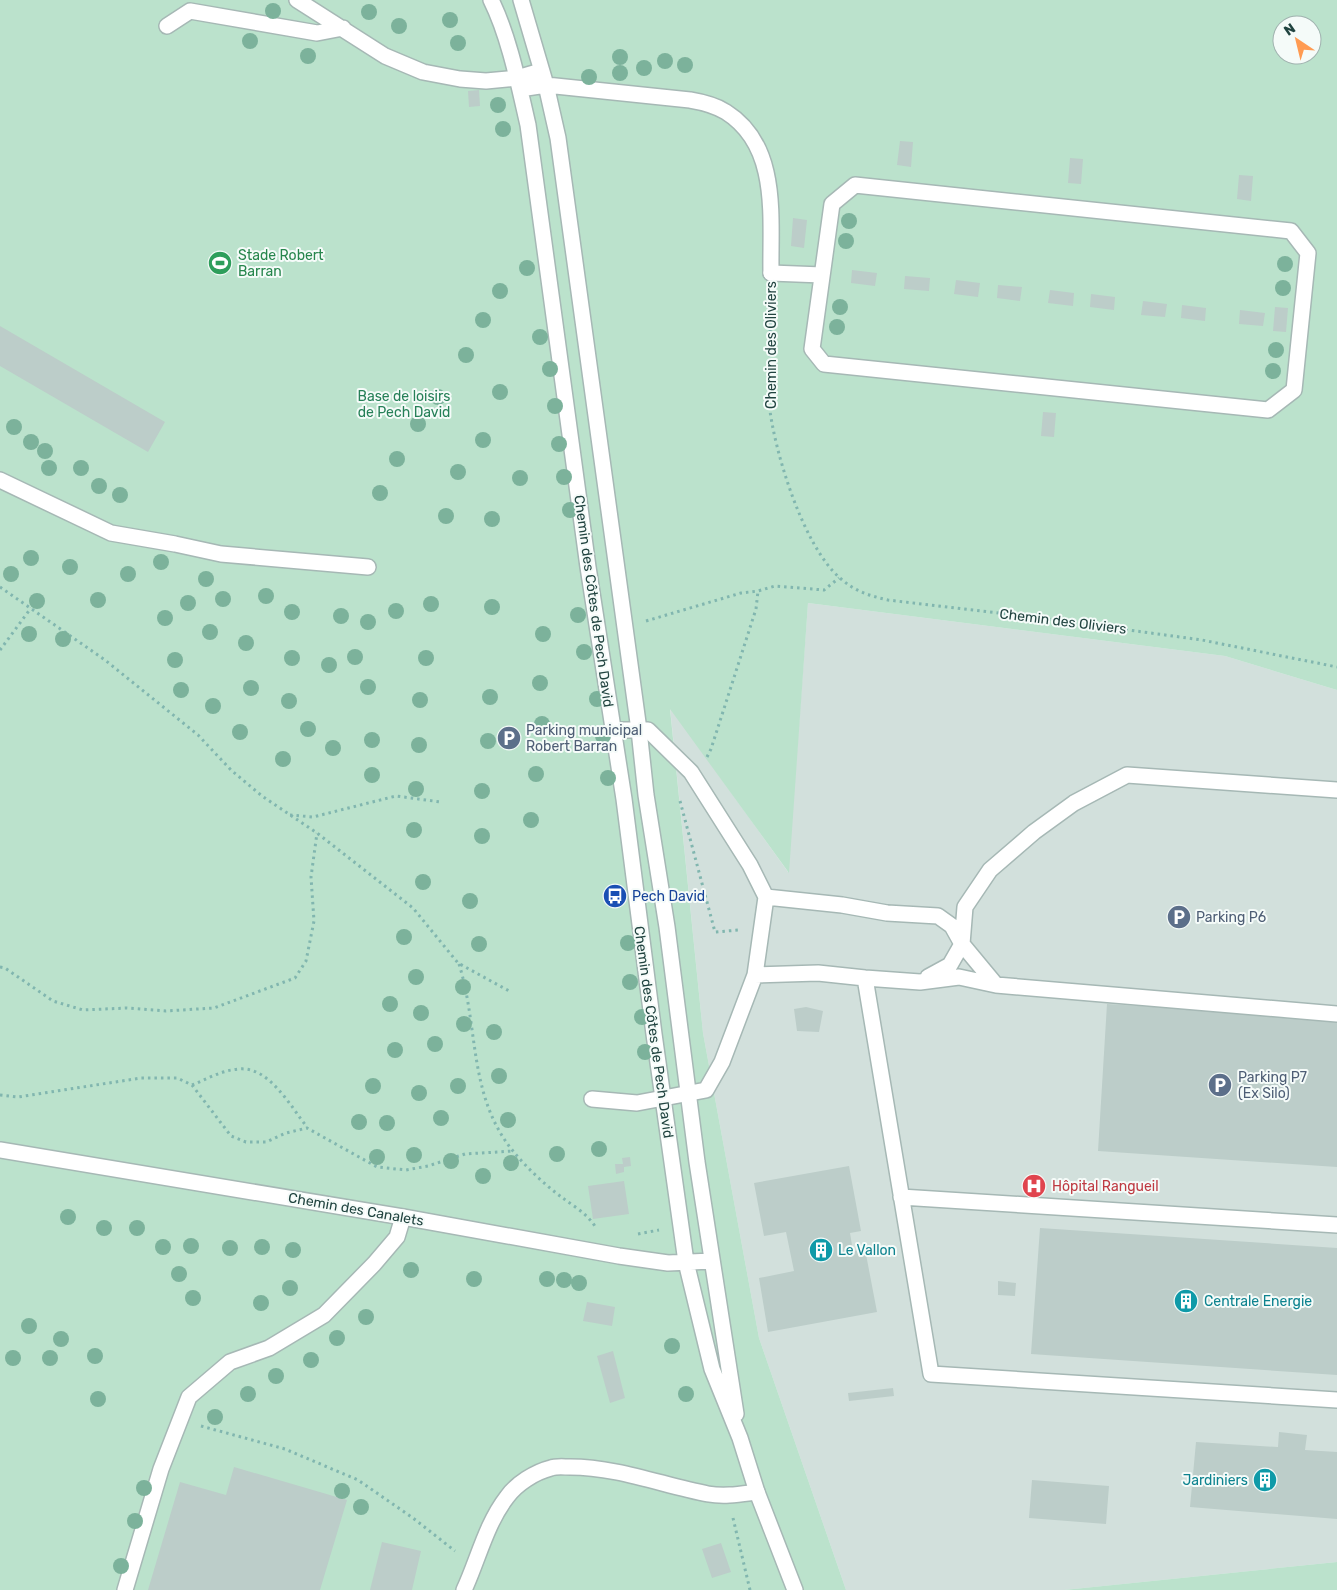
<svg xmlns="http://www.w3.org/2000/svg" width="1337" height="1590" viewBox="0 0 1337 1590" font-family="Rubik,sans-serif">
<rect width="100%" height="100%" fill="#e4efec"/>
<!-- built -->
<path fill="#d2e0dc" d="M808,603L1225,656L1337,690V1562L1064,1590H846L759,1338L703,1033L670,707L788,872Z"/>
<!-- green -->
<path fill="#bbe2cc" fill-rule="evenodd" d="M0,0H1337V690L1225,656L808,603L789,873L670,709L703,1033L759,1338L846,1590H0ZM1282,25H1312V55H1282Z
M1337,1562V1590H1064Z"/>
<!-- building -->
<path fill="#bccdc9" d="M479,90L480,106L469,107L468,91Z
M900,141L913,142L911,167L897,165Z
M1070,158L1083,159L1081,184L1068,183Z
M1239,175L1253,176L1251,201L1237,199Z
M793,218L807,220L804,248L791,246Z
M852,270L877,273L875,286L851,283Z
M905,276L930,278L929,291L904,289Z
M956,280L980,283L978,297L954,294Z
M998,285L1022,287L1020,301L997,298Z
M1050,290L1074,293L1073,306L1048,303Z
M1091,294L1115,297L1114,310L1090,307Z
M1143,301L1167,304L1165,317L1141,315Z
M1182,305L1206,308L1205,321L1181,318Z
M1275,307L1288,308L1286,332L1273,331Z
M1240,310L1265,313L1263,326L1239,324Z
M0,326L165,422L148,452L0,366Z
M1043,412L1056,413L1054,437L1041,436Z
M1107,1004L1337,1018V1167L1098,1151Z
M806,1007L823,1011L819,1032L797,1031L794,1009Z
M630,1157L631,1166L624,1167V1172L616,1174L615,1164H623L622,1158Z
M849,1166L861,1231L850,1233L853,1251L865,1249L877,1312L768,1332L759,1278L794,1271L786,1232L764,1236L754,1183Z
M624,1181L629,1214L593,1219L588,1186Z
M1040,1228L1337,1248V1375L1031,1354Z
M998,1281L1016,1283L1015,1296L998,1295Z
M587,1302L615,1307L612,1326L583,1321Z
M613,1351L625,1398L610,1403L597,1356Z
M893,1388L894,1396L849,1401L848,1393Z
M1279,1432L1307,1435L1305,1450L1337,1452V1519L1190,1507L1196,1442L1278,1447Z
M234,1467L347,1500L320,1590H148L180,1482L226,1495Z
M1032,1480L1109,1486L1106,1524L1029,1518Z
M382,1542L421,1551L412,1590H370Z
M721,1543L731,1572L712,1578L702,1549Z"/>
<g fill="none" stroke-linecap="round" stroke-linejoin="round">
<!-- lane casing -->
<g stroke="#a6b8b5" stroke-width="18">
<path id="lane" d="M297,0L385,56L423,72L460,79L486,81L517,78L541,71
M167,26L190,11L317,33L343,28
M855,185L1291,231L1308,253L1294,390L1268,410L824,364L812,349L832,204Z
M771,273L822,275
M0,480L111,533L175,544L221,554L368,567
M766,897L842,905L887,913L938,916L952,926L962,944L996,985
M755,975L818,973L865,978L920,982L959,977L996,985L1337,1014
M928,977L950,965L962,944L965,907L990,870L1034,832L1074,803L1127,775L1337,790
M865,978L931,1374L1337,1400
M592,1099L637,1103L706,1090L722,1062L755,975L766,897L750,865L691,772L648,730H614
M901,1197L1337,1225
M125,1590L161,1469L189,1397L230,1362L269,1348L324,1315L374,1264L397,1237L403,1217
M464,1590C478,1560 486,1524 507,1497C516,1484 535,1472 551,1468C556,1466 564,1467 570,1467C617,1467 662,1485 708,1494C725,1497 741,1494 757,1492"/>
</g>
<!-- street casing -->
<g stroke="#a6b8b5" stroke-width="18">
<path id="street" d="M491,0C509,36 519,86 528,125L588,567L624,799L654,1034L686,1262L712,1369L740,1438L757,1492L795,1590
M521,0L546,85L558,138L639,730L646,795L667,927L697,1162L736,1414
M520,89L546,85L690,100C702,102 715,105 726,112C780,146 770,218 771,273
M0,1150L403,1217L619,1256L668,1263L712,1261"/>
</g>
<!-- path -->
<path stroke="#81b6af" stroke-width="3" stroke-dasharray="2.5 4" stroke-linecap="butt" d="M771,296C770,320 770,344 770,369C770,380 768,392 769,403C774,451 803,546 840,578C854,591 870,596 888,600L1033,617L1202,640L1337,667
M0,587L105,660L198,735L231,770L262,796L317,833L413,908L458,963L511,992
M646,621L741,593L758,591L775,586L824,590L839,578
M0,650L31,608
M707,757L711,749L756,609L758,591
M680,801L715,932L739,930
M290,815L313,817L396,796L441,802
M459,964C479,1028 468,1096 513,1151C526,1167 543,1183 560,1196C572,1205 588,1214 596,1228
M0,967L5,968L53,1001L83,1010L127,1008L166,1011L214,1008L295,978L306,961L314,921L311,877L317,833
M192,1085C207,1079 222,1070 239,1069C269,1066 291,1107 307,1127
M0,1095L18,1097L141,1078H177L192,1085L231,1136L246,1142H266L286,1133L307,1128L377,1167L406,1170L428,1166L465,1154L513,1151
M638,1234L659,1230
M201,1426L285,1449L358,1480L413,1518L455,1551
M733,1518L750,1590"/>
<!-- lane -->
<use href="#lane" stroke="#fff" stroke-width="15"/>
<!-- street -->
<use href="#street" stroke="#fff" stroke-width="15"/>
</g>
<!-- trees -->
<g fill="#7cb29b">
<circle cx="273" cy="11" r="8"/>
<circle cx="369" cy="12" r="8"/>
<circle cx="450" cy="20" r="8"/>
<circle cx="399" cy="26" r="8"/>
<circle cx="250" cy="41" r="8"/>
<circle cx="458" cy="43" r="8"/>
<circle cx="308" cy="56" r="8"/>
<circle cx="620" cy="57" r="8"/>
<circle cx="665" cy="61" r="8"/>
<circle cx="685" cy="65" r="8"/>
<circle cx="644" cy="68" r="8"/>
<circle cx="620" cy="73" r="8"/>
<circle cx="589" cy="77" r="8"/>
<circle cx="498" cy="105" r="8"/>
<circle cx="503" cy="129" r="8"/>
<circle cx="849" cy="221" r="8"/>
<circle cx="846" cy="241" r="8"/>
<circle cx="1285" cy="264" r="8"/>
<circle cx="527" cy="268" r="8"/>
<circle cx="1283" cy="288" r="8"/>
<circle cx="500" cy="291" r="8"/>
<circle cx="840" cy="307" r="8"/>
<circle cx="483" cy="320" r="8"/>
<circle cx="837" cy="327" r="8"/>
<circle cx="540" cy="337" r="8"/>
<circle cx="1276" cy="350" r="8"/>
<circle cx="466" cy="355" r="8"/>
<circle cx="550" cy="369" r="8"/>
<circle cx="1273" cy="371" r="8"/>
<circle cx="500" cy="392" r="8"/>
<circle cx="438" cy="397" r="8"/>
<circle cx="555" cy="406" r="8"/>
<circle cx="418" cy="424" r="8"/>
<circle cx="14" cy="427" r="8"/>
<circle cx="483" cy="440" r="8"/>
<circle cx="31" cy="442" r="8"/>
<circle cx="559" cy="444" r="8"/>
<circle cx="45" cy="451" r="8"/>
<circle cx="397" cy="459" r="8"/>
<circle cx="49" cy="468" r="8"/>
<circle cx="81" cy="468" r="8"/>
<circle cx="458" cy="472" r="8"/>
<circle cx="564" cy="477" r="8"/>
<circle cx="520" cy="478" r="8"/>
<circle cx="99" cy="486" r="8"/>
<circle cx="380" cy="493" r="8"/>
<circle cx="120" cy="495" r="8"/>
<circle cx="570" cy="510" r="8"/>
<circle cx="446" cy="516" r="8"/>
<circle cx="492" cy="519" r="8"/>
<circle cx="31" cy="558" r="8"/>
<circle cx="161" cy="562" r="8"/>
<circle cx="70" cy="567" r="8"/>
<circle cx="11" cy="574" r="8"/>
<circle cx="128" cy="574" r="8"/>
<circle cx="206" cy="579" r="8"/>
<circle cx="266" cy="596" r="8"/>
<circle cx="223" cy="599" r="8"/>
<circle cx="98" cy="600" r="8"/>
<circle cx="37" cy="601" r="8"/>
<circle cx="188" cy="603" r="8"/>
<circle cx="431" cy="604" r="8"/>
<circle cx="492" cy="607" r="8"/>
<circle cx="396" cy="611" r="8"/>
<circle cx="292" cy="612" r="8"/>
<circle cx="578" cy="615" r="8"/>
<circle cx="341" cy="616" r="8"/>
<circle cx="165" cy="618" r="8"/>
<circle cx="368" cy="622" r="8"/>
<circle cx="210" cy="632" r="8"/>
<circle cx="29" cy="634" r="8"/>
<circle cx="543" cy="634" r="8"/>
<circle cx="63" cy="639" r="8"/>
<circle cx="246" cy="643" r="8"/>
<circle cx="584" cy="652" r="8"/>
<circle cx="355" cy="657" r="8"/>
<circle cx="292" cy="658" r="8"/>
<circle cx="426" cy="658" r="8"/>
<circle cx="175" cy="660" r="8"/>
<circle cx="329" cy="665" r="8"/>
<circle cx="540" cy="683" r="8"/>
<circle cx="368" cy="687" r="8"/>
<circle cx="251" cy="688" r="8"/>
<circle cx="181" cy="690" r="8"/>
<circle cx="490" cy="697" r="8"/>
<circle cx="597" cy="699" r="8"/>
<circle cx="420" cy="700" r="8"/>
<circle cx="289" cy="701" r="8"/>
<circle cx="213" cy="706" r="8"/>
<circle cx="542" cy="724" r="8"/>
<circle cx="308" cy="729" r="8"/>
<circle cx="240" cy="732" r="8"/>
<circle cx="603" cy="736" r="8"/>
<circle cx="372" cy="740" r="8"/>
<circle cx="488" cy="741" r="8"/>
<circle cx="419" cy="745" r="8"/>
<circle cx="333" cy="748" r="8"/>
<circle cx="283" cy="759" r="8"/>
<circle cx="536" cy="774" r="8"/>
<circle cx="372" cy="775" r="8"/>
<circle cx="608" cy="778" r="8"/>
<circle cx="416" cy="789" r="8"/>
<circle cx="482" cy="791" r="8"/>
<circle cx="531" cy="820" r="8"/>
<circle cx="414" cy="830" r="8"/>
<circle cx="482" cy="836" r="8"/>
<circle cx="423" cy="882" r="8"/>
<circle cx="470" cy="901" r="8"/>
<circle cx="404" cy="937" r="8"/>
<circle cx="628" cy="943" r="8"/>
<circle cx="479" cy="944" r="8"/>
<circle cx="416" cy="977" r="8"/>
<circle cx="630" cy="982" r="8"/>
<circle cx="463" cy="987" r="8"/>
<circle cx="390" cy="1004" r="8"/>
<circle cx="421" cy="1013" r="8"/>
<circle cx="642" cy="1017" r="8"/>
<circle cx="464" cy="1024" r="8"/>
<circle cx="494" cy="1032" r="8"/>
<circle cx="435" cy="1044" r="8"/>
<circle cx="395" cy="1050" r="8"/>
<circle cx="645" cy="1052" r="8"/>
<circle cx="499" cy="1076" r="8"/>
<circle cx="373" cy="1086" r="8"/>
<circle cx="458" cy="1086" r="8"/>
<circle cx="419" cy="1093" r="8"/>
<circle cx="441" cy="1118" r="8"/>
<circle cx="508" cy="1120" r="8"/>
<circle cx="359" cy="1122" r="8"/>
<circle cx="387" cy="1123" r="8"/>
<circle cx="599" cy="1149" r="8"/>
<circle cx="557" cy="1154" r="8"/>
<circle cx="414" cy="1155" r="8"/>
<circle cx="377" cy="1157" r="8"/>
<circle cx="451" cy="1161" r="8"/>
<circle cx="511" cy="1163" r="8"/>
<circle cx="483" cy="1176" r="8"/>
<circle cx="68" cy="1217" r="8"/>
<circle cx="104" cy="1228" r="8"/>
<circle cx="137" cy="1228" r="8"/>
<circle cx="191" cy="1246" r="8"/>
<circle cx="163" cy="1247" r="8"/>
<circle cx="262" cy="1247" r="8"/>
<circle cx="230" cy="1248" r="8"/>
<circle cx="293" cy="1250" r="8"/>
<circle cx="411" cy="1270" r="8"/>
<circle cx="179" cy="1274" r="8"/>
<circle cx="474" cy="1279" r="8"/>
<circle cx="547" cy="1279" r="8"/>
<circle cx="564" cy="1280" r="8"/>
<circle cx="579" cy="1283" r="8"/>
<circle cx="290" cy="1288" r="8"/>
<circle cx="193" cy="1298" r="8"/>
<circle cx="261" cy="1303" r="8"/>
<circle cx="366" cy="1317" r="8"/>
<circle cx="29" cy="1326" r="8"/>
<circle cx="337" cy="1338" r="8"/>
<circle cx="61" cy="1339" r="8"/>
<circle cx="672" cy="1346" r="8"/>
<circle cx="95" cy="1356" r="8"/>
<circle cx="13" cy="1358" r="8"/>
<circle cx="50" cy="1358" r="8"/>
<circle cx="311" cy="1360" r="8"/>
<circle cx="276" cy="1376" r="8"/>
<circle cx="248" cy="1394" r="8"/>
<circle cx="686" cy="1394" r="8"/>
<circle cx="98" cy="1399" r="8"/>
<circle cx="215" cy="1417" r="8"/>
<circle cx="144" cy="1488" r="8"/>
<circle cx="342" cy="1491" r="8"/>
<circle cx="361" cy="1507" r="8"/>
<circle cx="135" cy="1521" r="8"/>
<circle cx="121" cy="1566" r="8"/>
</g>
<!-- icons -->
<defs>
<g id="stadium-disc" transform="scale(1.25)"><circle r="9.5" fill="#2e9e5b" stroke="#f5fbf9"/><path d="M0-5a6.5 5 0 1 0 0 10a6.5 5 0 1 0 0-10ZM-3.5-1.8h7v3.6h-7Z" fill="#fff"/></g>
<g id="parking-disc" transform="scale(1.25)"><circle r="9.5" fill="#5c6f8a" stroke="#f5fbf9"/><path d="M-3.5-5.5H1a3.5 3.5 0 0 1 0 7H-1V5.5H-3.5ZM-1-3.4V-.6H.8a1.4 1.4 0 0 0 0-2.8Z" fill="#fff"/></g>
<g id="bus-disc" transform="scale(1.25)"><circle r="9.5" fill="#1a4fb4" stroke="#f5fbf9"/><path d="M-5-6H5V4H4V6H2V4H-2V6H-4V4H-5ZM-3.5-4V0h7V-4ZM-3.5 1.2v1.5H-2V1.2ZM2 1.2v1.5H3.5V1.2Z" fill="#fff"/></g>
<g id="hospital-disc" transform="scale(1.25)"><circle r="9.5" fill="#e0444e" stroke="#f5fbf9"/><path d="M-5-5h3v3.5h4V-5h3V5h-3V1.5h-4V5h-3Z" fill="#fff"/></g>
<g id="building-disc" transform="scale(1.25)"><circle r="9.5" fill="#0f9aa8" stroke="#f5fbf9"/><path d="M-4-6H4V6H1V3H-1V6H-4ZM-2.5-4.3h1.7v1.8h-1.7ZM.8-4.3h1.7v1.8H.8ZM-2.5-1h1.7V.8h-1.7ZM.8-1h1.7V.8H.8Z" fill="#fff"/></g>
</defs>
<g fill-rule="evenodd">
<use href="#stadium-disc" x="220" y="263"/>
<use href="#parking-disc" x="509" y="738"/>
<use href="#bus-disc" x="615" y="896"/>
<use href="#parking-disc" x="1179" y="917"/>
<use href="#parking-disc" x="1220" y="1085"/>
<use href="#hospital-disc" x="1034" y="1186"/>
<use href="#building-disc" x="821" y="1250"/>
<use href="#building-disc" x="1186" y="1301"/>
<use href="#building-disc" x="1265" y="1480"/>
</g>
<g text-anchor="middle" stroke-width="4" stroke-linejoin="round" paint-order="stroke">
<!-- leisure labels -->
<g font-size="14" fill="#27864d" stroke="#f5fbf9" text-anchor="start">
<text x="238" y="260">Stade Robert<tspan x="238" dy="16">Barran</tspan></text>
</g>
<!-- street labels -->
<g font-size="14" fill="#214440" stroke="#f5fbf9">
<text transform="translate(771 345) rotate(-90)" y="5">Chemin des Oliviers</text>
<text transform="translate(594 601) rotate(82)" y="5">Chemin des Côtes de Pech David</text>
<text transform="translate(1063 621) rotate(7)" y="5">Chemin des Oliviers</text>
<text transform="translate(654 1032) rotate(82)" y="5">Chemin des Côtes de Pech David</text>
<text transform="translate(356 1209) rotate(10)" y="5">Chemin des Canalets</text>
</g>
<!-- park labels -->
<g font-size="14" fill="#268058" stroke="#f5fbf9">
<text x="404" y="401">Base de loisirs<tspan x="404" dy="16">de Pech David</tspan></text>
</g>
<!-- service labels -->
<g font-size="14" fill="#4e5e75" stroke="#f5fbf9" text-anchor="start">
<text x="526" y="735">Parking municipal<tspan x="526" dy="16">Robert Barran</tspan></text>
<text x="1196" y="922">Parking P6</text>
<text x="1238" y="1082">Parking P7<tspan x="1238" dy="16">(Ex Silo)</tspan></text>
</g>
<!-- transit labels -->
<g font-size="14" fill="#164399" stroke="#f5fbf9" text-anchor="start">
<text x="632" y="901">Pech David</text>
</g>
<!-- health labels -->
<g font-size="14" fill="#be3a42" stroke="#f5fbf9" text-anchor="start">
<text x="1052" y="1191">Hôpital Rangueil</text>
</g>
<!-- culture labels -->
<g font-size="14" fill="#0d838f" stroke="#f5fbf9" text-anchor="start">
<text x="838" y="1255">Le Vallon</text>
<text x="1204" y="1306">Centrale Energie</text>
<text x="1248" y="1485" text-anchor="end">Jardiniers</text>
</g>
</g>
<!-- north arrow -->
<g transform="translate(1297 40) rotate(325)"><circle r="24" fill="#f5fbf9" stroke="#a0b2af"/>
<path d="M0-4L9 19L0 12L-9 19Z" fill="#ff9b52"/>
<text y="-8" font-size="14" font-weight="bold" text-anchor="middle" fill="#214440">N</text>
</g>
</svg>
